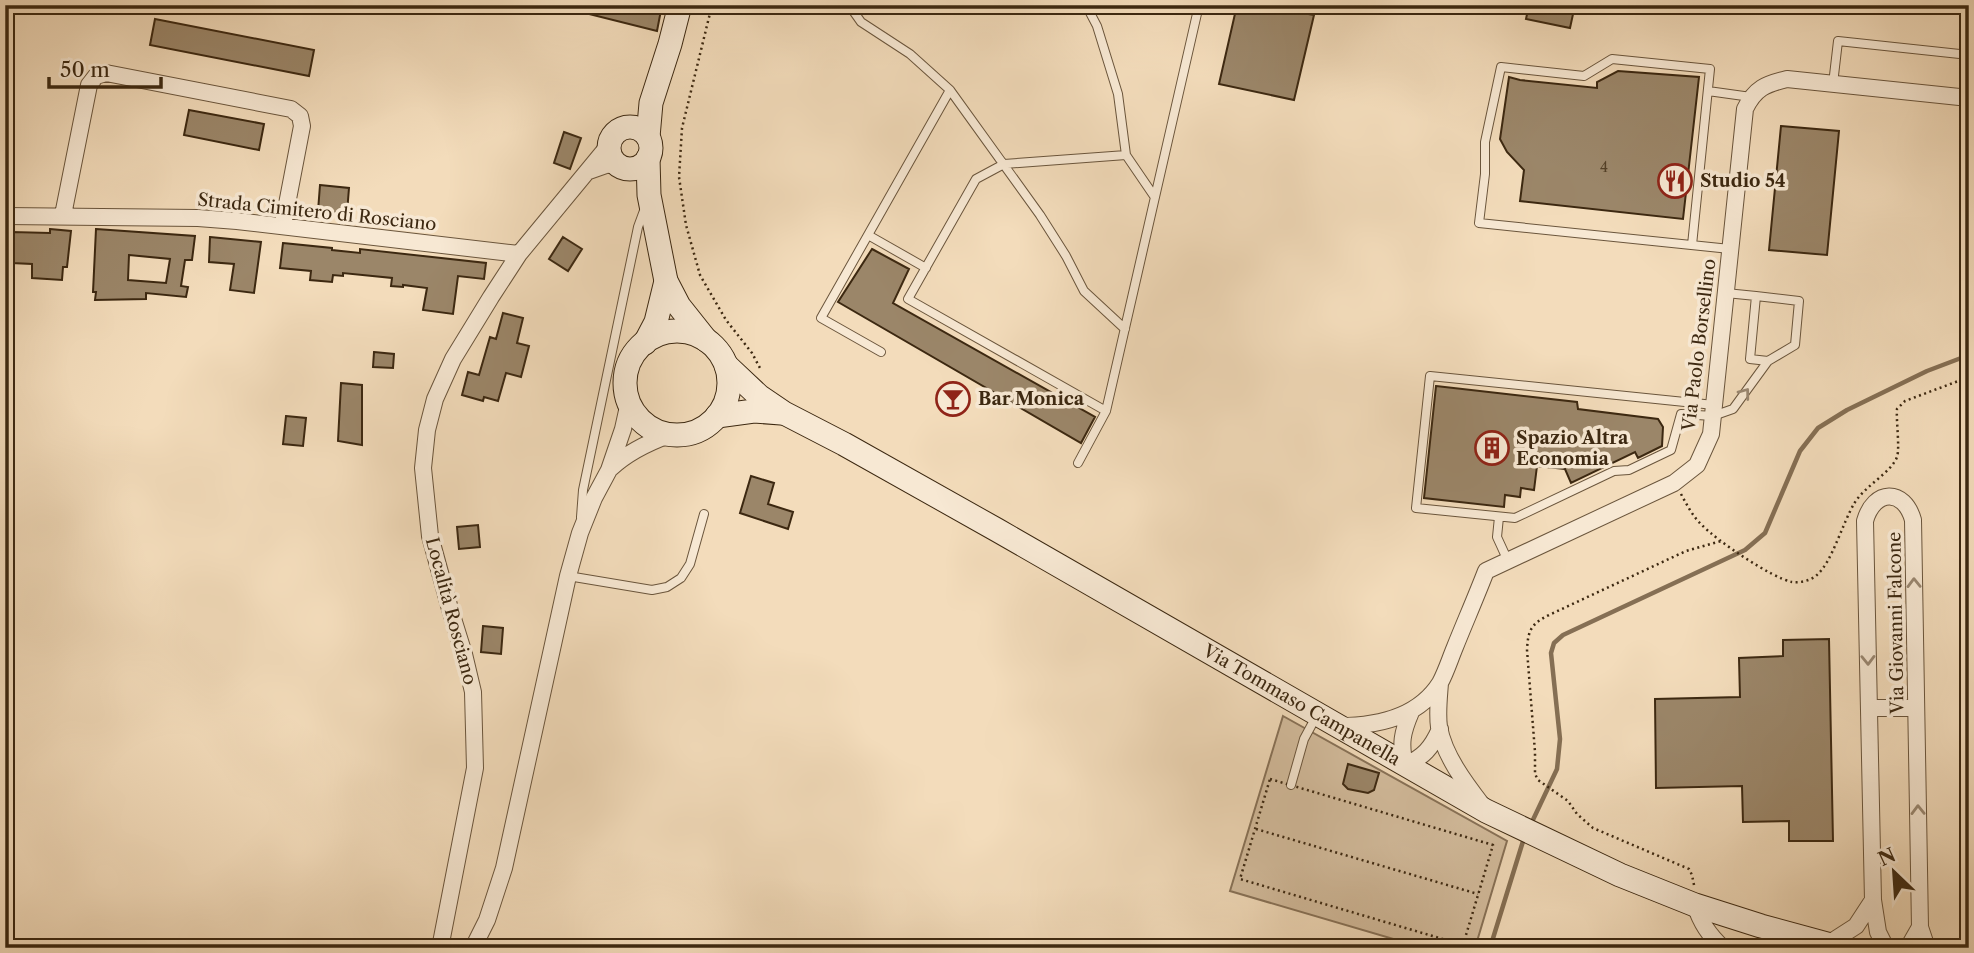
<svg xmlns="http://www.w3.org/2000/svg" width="1974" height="953" viewBox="0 0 1974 953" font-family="'Libre Caslon Text',serif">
<rect width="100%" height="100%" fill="#f3dcbb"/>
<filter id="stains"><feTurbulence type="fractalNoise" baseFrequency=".00286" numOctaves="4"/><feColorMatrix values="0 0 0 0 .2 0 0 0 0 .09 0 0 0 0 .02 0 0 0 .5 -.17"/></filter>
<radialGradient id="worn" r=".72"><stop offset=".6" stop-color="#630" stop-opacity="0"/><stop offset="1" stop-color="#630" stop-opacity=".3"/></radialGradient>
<!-- green -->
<path fill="#d4bd9e" stroke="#887258" stroke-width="2" d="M1283,716L1507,841L1475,948H1424L1230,891Z"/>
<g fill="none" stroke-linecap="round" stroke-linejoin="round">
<!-- stream -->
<path stroke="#856f54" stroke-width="4.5" d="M1531,824L1557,769L1560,739L1551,653L1554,643L1563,635L1745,550L1765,533L1800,451L1818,428L1847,410L1927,371L1969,355
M1490,948L1524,838"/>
</g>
<!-- building -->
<path fill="#9b8669" stroke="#3c2811" stroke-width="2" fill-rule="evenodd" d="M573,5H662L657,31L573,10Z
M1237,5H1258L1314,15L1294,100L1219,84Z
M1529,5H1575L1570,28L1526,19Z
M155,19L314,50L309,76L150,45Z
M1618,71L1699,77L1683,219L1520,201L1524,170L1507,152L1500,139L1509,77L1520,80L1597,88V82Z
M189,110L264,124L259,150L184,135Z
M1781,126L1839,131L1827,255L1769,250Z
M564,132L581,138L570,169L554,163Z
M320,185L349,188L347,213L318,211Z
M50,229L71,231L67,267H63L62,280L32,278V264L12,263V232L50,233Z
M96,229L195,236L192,260H185L181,286L188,287L186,297L146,293V299L95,300L96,292H93ZM129,255L170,259L166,283L128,280Z
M210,237L261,242L254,293L230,290L234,264L209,262Z
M563,237L582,249L568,271L549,259Z
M283,243L332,248V250L360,253V249L486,263L484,279L458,276L453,314L423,310L427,288L403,285V287L391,286L392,278L343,273V276L333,275L332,282L310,280L311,271L280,268Z
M872,249L909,269L893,303L1095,417L1081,443L838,302Z
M503,313L523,318L517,343L529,346L521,377L506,373L498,401L484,397L483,401L462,395L468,372L479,375L490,337L496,339Z
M374,352L394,354L393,368L373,367Z
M341,383L362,385V445L338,441Z
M1436,386L1577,402L1578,409L1658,419L1663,427L1662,446L1638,458L1635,452L1571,483L1565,469L1537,466L1534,490L1521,488L1520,497L1505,495L1504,507L1424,498Z
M286,416L306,418L303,446L283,444Z
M751,476L774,483L768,504L793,512L788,529L740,513Z
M478,525L480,547L459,549L457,527Z
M483,626L503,628L501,654L481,652Z
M1829,639L1833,841H1789V821L1743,822L1742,786L1656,788L1655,699L1740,697L1739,658L1783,656V640Z
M1348,764L1379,773L1374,790L1368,793L1348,789L1343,784Z"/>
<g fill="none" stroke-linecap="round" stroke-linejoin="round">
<!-- service casing -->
<g stroke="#6a553c" stroke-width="10">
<path id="service" d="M849,5L861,22L910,54L950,90L1040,215L1066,256L1084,291L1125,329
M1086,5L1097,26L1118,94L1126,155L1154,196
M1833,84L1838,41L1969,55
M1708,91L1751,97
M868,235L926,268
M1692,245L1710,69L1612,59L1584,76L1501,67L1485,142V174L1479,223L1730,249
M1726,293L1756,296
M1756,296L1799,301L1795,345L1768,361L1750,359Z
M881,352L821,318L950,90
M1714,405L1430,376L1416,508L1515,518L1614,471L1629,470L1671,450L1681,414L1713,416L1733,409L1768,361
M1106,411L908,299L976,179L1004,164L1126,155
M1078,463L1106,411L1199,5
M581,517L583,490L638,227L645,208
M1499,517L1497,537L1508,561
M568,576L652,590L667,587L681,578L690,564L704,514
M1291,785L1304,739L1317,715"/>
</g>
<!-- minor casing -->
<g stroke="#6a553c" stroke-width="18">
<path id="minor" d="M589,171L606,165L617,164
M63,215L89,85L96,76L106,73L291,109L300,116L302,126L283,225
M5,216L198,218L237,221L519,254
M611,468C628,452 647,443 669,435
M1440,683C1439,697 1437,713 1439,727C1444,755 1465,783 1482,805
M1869,708H1916
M1411,712C1402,733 1400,743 1405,766C1424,756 1431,749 1440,729
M1339,726C1377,726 1418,718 1440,683C1446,672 1450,659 1455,647C1465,622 1476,597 1486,571L1674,483L1697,465L1711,434L1745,109C1755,88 1766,84 1787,79L1969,98
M1695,905C1701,923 1709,935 1723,948
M1828,944L1856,926L1873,900
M440,948L475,768L473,692L464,654L450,609L430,536L423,468L427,430L435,399L453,359L491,297L519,254L609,145
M473,948L487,920L504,868L568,576L580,533L594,498L609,470L623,429L629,402
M1886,948L1878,932L1873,900L1865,521C1874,489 1904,488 1913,520L1920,927L1927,948
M1908,948L1920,927"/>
</g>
<!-- secondary casing -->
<g stroke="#3c2811" stroke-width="25">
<g id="secondary">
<circle cx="630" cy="148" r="21"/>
<path d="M648,137L651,103L670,44L680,5"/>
<path d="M648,158L649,195L666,281L679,306L706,340"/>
<circle cx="677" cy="383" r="52"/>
<path d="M645,343L656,322L666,281"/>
<path id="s1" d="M726,365L759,396L784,413L844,444L997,530L1486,811L1620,875L1695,905L1761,926L1842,948"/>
<path d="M717,416L754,411L781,413"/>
</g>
</g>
<!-- path -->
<path stroke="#3c2811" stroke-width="2.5" stroke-dasharray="2 3.5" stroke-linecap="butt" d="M712,5L682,128L679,177L686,225L700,275L726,320L752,353L761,370
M1681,494C1687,505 1693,517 1702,525C1717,541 1772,578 1792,582C1800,583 1810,581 1817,575C1832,562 1843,522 1854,504C1864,486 1891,473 1897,457C1900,448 1896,421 1897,409L1905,401L1969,377
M1270,779L1493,845L1463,945L1240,879Z
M1256,829L1478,894
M1694,885L1692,875L1689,869L1593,828L1577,814L1568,801L1538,780L1535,774V752L1527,650C1528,630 1531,624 1549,615L1686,551L1721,541"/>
<!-- service -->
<use href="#service" stroke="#f7e8d3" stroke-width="8"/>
<!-- minor -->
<use href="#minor" stroke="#f7e8d3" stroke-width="16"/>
<!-- secondary -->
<use href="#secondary" stroke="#f7e8d3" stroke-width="23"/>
</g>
<!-- one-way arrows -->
<defs><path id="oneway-chevron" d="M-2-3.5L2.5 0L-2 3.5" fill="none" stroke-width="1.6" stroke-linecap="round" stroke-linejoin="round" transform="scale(1.75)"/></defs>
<g stroke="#9a8872">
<use href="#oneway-chevron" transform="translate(1745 393) rotate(-53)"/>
<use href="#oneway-chevron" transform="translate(1914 583) rotate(-91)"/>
<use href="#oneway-chevron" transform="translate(1868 660) rotate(89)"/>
<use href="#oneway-chevron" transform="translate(1918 810) rotate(-91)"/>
</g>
<!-- icons -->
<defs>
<g id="restaurant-ring" transform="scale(1.75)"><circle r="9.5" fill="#f7e8d3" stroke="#8f2418" stroke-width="1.5"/><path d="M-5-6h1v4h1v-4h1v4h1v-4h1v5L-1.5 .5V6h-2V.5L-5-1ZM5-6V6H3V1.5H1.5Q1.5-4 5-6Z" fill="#8f2418"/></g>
<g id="bar-ring" transform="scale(1.75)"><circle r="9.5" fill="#f7e8d3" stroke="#8f2418" stroke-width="1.5"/><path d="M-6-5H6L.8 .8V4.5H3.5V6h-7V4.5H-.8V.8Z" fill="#8f2418"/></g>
<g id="building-ring" transform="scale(1.75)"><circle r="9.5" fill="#f7e8d3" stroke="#8f2418" stroke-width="1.5"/><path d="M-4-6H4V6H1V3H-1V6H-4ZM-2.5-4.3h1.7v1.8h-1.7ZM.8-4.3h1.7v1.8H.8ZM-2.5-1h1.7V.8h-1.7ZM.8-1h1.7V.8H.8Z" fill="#8f2418"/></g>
</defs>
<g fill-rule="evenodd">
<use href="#restaurant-ring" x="1675" y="181"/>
<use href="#bar-ring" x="953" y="399"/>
<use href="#building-ring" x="1492" y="448"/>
</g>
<g text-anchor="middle" stroke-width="7" stroke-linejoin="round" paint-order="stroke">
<!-- number labels -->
<g font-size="14" fill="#544027">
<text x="1604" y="172">4</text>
</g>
<!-- poi labels -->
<g font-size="18" font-weight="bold" fill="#3c2811" stroke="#f7e8d3" text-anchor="start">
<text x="1700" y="187">Studio 54</text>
<text x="978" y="405">Bar Monica</text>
<text x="1516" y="444">Spazio Altra<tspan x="1516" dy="21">Economia</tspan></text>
</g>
<!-- street labels -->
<g font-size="18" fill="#3c2811" stroke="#f7e8d3">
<text transform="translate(317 212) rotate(6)" y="6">Strada Cimitero di Rosciano</text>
<text transform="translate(1699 345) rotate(-83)" y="6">Via Paolo Borsellino</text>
<text transform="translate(451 611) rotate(75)" y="6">Località Rosciano</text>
<text transform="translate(1896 623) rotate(-91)" y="6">Via Giovanni Falcone</text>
<text dy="6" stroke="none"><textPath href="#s1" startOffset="670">Via Tommaso Campanella</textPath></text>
</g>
</g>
<!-- margin -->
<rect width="1974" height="953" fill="none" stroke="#f3dcbb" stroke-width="28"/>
<rect x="7" y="7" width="1960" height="939" fill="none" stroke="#3c2811" stroke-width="3.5"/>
<rect x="14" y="14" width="1946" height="925" fill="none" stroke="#3c2811" stroke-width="2"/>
<!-- north arrow -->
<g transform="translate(1894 872) rotate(335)" stroke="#f7e8d3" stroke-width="5" paint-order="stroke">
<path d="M0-5L12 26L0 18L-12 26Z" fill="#3c2811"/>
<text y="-10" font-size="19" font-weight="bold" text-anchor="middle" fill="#3c2811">N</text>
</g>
<!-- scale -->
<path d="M49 77v10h112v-10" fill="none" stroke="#3c2811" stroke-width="3.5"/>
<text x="60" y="77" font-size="21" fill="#3c2811" stroke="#f7e8d3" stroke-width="5" paint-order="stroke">50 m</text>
<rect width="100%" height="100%" filter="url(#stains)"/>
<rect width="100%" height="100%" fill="url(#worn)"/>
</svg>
